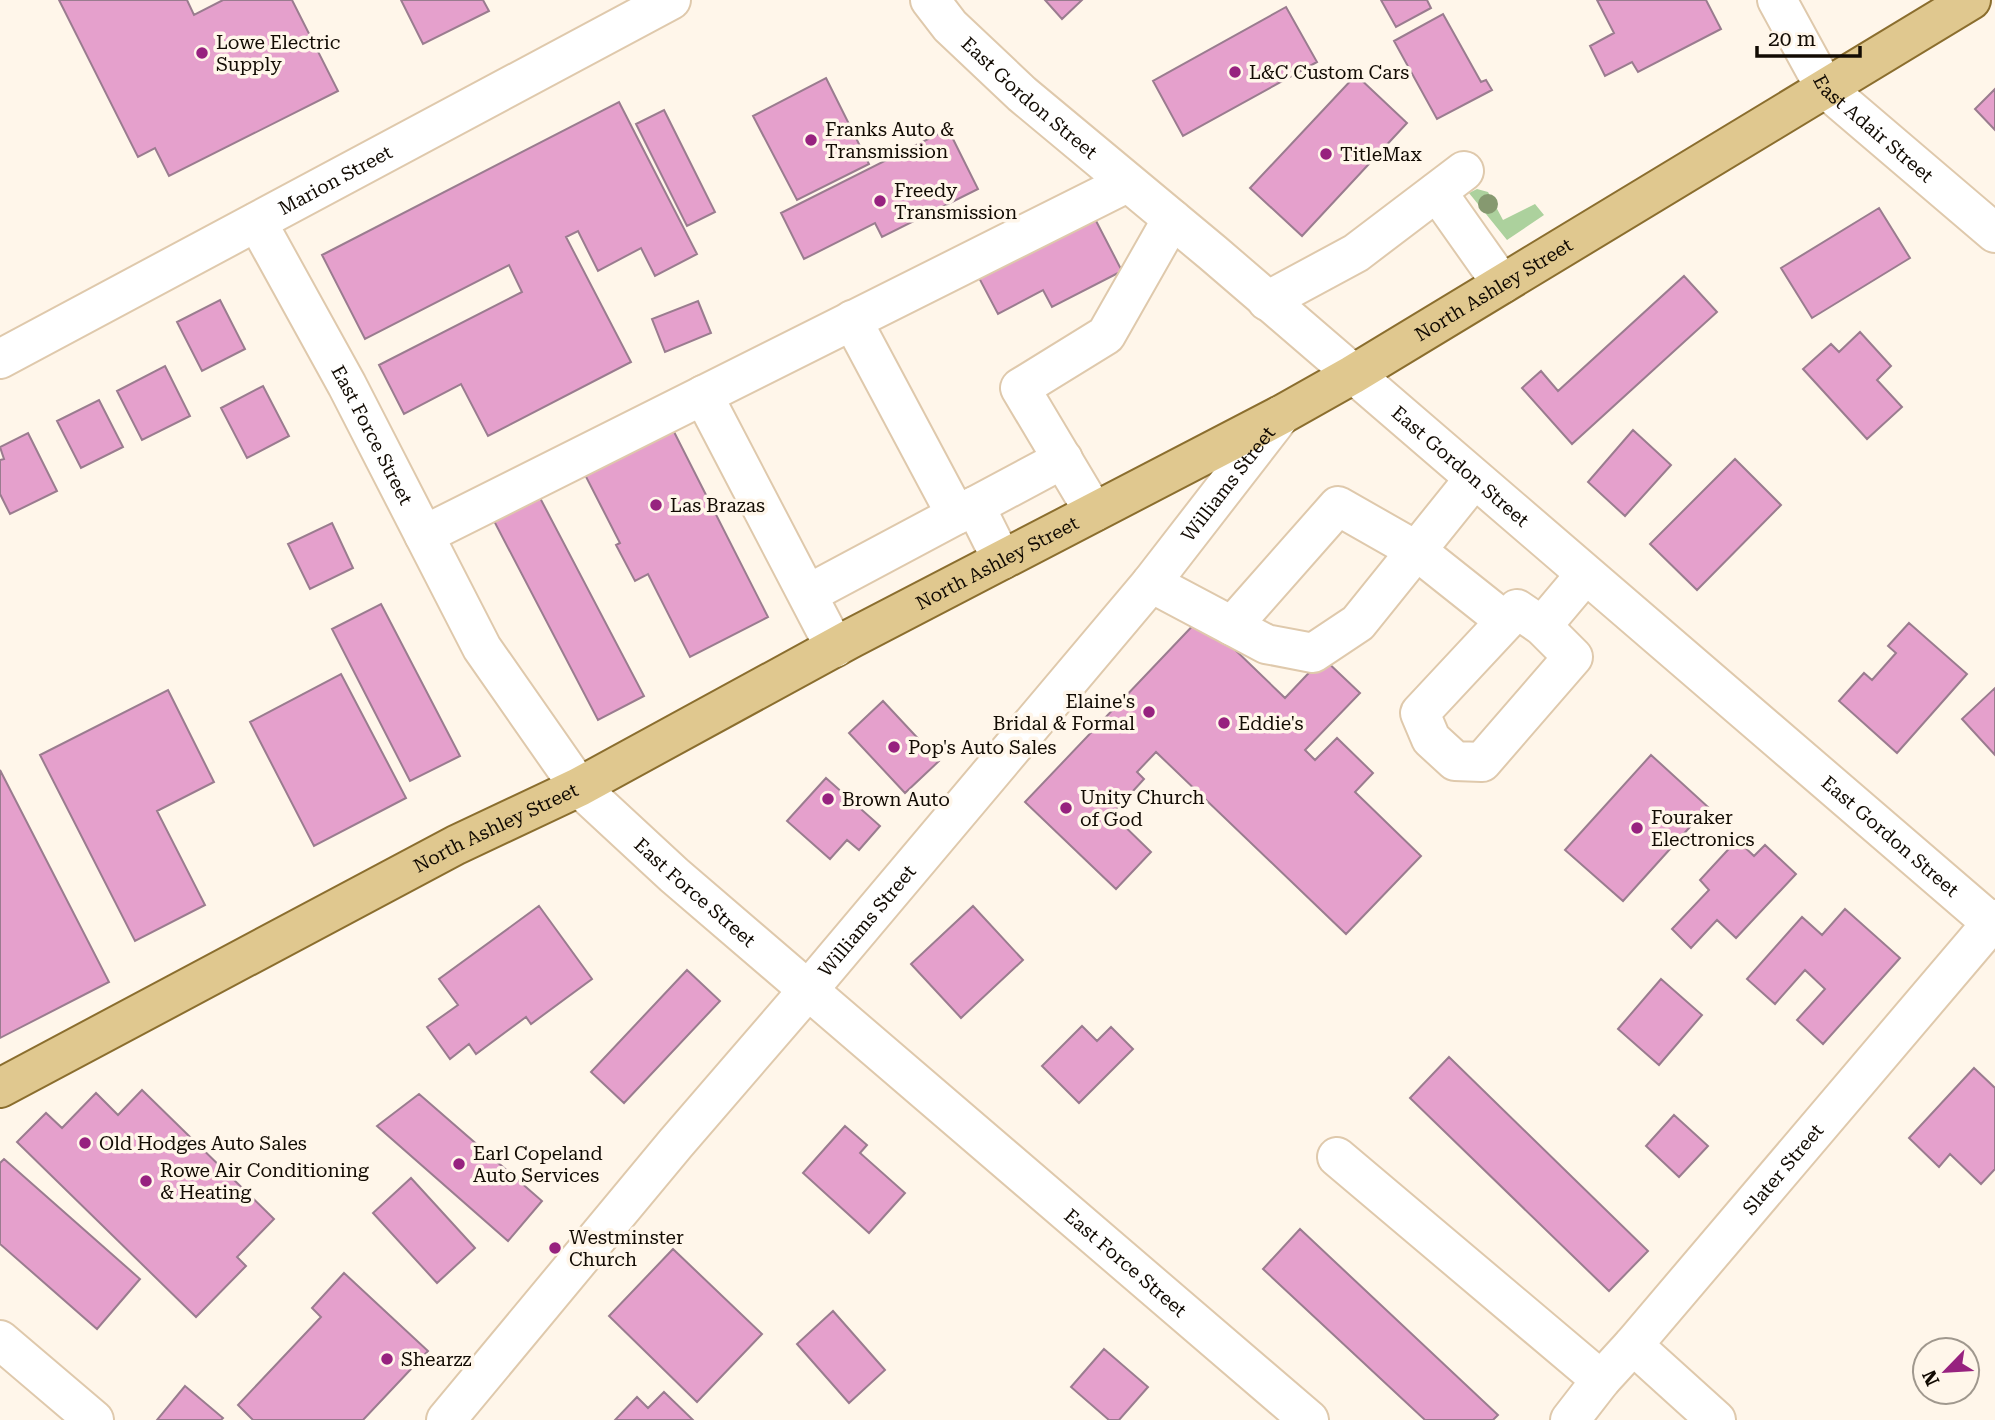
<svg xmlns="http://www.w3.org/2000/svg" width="1995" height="1420" viewBox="0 0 1995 1420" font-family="'Roboto Serif',serif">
<rect width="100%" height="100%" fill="#fff6ea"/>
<!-- green -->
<path fill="#acd19d" d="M1477,189L1488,192L1503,220L1535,204L1544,215L1507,240L1469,193Z"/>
<!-- building -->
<path fill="#e5a0cc" stroke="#9a7c8f" stroke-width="2" d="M59,0H187L194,15L223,0H292L338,91L169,176L155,148L138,157Z
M401,0H483L489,11L423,44Z
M1045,0H1082L1062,19Z
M1381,0H1427L1431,8L1396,27Z
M1597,0H1706L1721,29L1638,72L1632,62L1605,76L1590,46L1614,33Z
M1286,7L1317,62L1183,136L1153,81Z
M1443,14L1481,82L1486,80L1492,90L1437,119L1394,41Z
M1356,75L1407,123L1302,236L1250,188Z
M826,78L869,164L797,200L753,116Z
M1995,89V130L1975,109Z
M619,102L697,254L655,276L641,248L598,271L578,231L566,237L631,362L488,436L461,384L404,414L379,365L522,292L509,265L365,339L322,255Z
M664,110L715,212L687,226L636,124Z
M948,129L978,189L882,237L875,223L804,259L781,213Z
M1879,208L1910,258L1812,318L1781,268Z
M1094,217L1122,271L1052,307L1043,290L998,314L978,276Z
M1684,276L1717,312L1572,444L1522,388L1541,371L1558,391Z
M220,300L245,349L202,371L177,322Z
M698,301L711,333L665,352L652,319Z
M1860,332L1891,366L1877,380L1902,407L1867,439L1803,369L1831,344L1839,352Z
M165,366L190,416L142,440L117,391Z
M263,386L289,436L247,458L221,408Z
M99,400L123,447L81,468L57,421Z
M669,422L768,617L690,657L648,574L635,581L616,545L620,543L581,467Z
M1633,430L1671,465L1625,516L1588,482Z
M28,433L57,491L10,514L0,494V460L4,459L0,447Z
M1735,459L1781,505L1697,590L1650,544Z
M539,496L644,696L598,720L493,519Z
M332,523L353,568L310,589L288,544Z
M381,604L460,756L410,781L332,629Z
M1201,617L1285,698L1323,658L1360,693L1305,750L1315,760L1337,738L1373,773L1355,792L1421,856L1346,934L1156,752L1137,772L1144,779L1112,814L1151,852L1116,889L1025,802Z
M1909,623L1967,674L1897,753L1839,701L1864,673L1872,680L1896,653L1888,646Z
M341,674L406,798L314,846L250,722Z
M1995,688V755L1962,719Z
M168,690L214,782L157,811L205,905L135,941L40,755Z
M883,701L939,761L905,793L849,733Z
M1651,755L1708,807L1623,901L1565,850Z
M0,770L109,982L0,1038Z
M826,778L880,826L859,850L847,840L830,859L787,821Z
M1737,840L1754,856L1765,845L1796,874L1736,938L1717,920L1691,948L1672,929L1709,890L1700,880Z
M539,906L592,979L531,1024L526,1017L476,1054L469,1044L450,1059L427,1027L458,1005L439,979Z
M973,906L1023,960L961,1018L911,964Z
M1845,909L1900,958L1823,1044L1797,1020L1825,989L1805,970L1775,1004L1747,979L1802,917L1822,935Z
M687,970L720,1001L624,1103L591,1072Z
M1661,979L1702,1015L1659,1065L1618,1029Z
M1082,1026L1097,1041L1111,1027L1133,1049L1079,1103L1042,1066Z
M1449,1057L1648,1251L1609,1291L1410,1098Z
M1974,1068L1995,1088V1169L1981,1184L1950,1154L1939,1167L1909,1138Z
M142,1090L274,1219L237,1257L246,1266L196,1317L17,1142L46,1113L62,1128L96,1093L118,1115Z
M419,1094L542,1201L508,1241L377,1126Z
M1674,1115L1708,1146L1679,1177L1646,1146Z
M845,1126L867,1145L860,1153L905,1193L869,1233L803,1173Z
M4,1159L140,1279L97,1329L0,1244V1163Z
M411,1178L475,1248L437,1283L373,1213Z
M1300,1229L1498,1415L1493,1420H1425L1263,1269Z
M673,1249L762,1334L697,1402L609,1316Z
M344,1273L428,1351L363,1420H253L238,1405L321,1317L312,1308Z
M833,1311L885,1370L849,1403L797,1344Z
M1104,1349L1148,1387L1119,1420H1109L1071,1387Z
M185,1386L223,1418L221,1420H157Z
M664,1392L693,1420H615L637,1397L648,1408Z"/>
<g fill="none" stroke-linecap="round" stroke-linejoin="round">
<!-- minor casing -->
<g stroke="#dfc9ac" stroke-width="42">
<g id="minor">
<path id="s1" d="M930,0L950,26L1022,94L1213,253L1995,926"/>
<path id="s2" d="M1777,0L1825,88L1995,233"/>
<path d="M1437,192L1502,284"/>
<path id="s3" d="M257,222L347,385L482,648L579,787L674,875L1309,1420"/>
<path d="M1267,301L1356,253L1464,171"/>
<path id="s4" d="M0,359L671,0"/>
<path d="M703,395L835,648"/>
<path d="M975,506L1063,459"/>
<path d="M1094,512L1020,388L1106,335L1172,219"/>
<path d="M956,515L975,506L1002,560"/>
<path d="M424,535L1127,183"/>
<path d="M1151,583L1266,644L1313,653L1358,623L1474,479"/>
<path d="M808,594L956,515L852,320"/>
<path d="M1517,609L1542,626L1573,657L1482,762L1455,761L1431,739L1420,713Z"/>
<path d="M1232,626L1338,506L1417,551L1505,621"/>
<path d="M1542,626L1585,575"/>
<path d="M1337,1157L1601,1380"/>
<path d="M0,1340L94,1420"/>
<path d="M1633,1345L1716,1420"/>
<path id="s5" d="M446,1420L676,1143L809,989L1151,583L1281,415"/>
<path id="s6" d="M1570,1420L1601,1380L1633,1345L1995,919"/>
</g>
</g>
<!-- major casing -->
<g stroke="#8b6e2e" stroke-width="42">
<g id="major">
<path id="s7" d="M0,1088L456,845L579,787L850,639L1281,415L1352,375L1971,0"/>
</g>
</g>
<!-- minor -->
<use href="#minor" stroke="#fff" stroke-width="38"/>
<!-- major -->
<use href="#major" stroke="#e0c88f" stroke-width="38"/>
</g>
<!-- trees -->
<circle fill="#869970" cx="1488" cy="204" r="10"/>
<!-- markers -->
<g fill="#97227f" stroke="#fff6ea" stroke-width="2.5">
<circle cx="202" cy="53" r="7"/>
<circle cx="1235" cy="72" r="7"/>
<circle cx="811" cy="140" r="7"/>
<circle cx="1326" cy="154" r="7"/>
<circle cx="880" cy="201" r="7"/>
<circle cx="656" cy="505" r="7"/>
<circle cx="1149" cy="712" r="7"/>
<circle cx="1224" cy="723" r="7"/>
<circle cx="894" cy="747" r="7"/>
<circle cx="828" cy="799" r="7"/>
<circle cx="1066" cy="808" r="7"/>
<circle cx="1637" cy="828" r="7"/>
<circle cx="85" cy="1143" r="7"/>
<circle cx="459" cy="1164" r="7"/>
<circle cx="146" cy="1181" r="7"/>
<circle cx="555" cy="1248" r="7"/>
<circle cx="387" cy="1359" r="7"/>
</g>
<g text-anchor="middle" stroke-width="7" stroke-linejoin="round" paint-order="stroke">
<!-- poi labels -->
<g font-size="19" fill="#120b03" stroke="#fff6ea" text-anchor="start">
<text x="216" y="49">Lowe Electric<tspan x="216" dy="22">Supply</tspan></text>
<text x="1249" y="79">L&amp;C Custom Cars</text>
<text x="825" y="136">Franks Auto &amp;<tspan x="825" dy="22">Transmission</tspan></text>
<text x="1340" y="161">TitleMax</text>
<text x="894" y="197">Freedy<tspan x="894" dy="22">Transmission</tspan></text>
<text x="670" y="512">Las Brazas</text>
<text x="1135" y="708" text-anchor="end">Elaine's<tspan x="1135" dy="22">Bridal &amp; Formal</tspan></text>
<text x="1238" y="730">Eddie's</text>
<text x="908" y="754">Pop's Auto Sales</text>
<text x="1080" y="804">Unity Church<tspan x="1080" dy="22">of God</tspan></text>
<text x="842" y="806">Brown Auto</text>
<text x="1651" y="824">Fouraker<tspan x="1651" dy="22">Electronics</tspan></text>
<text x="99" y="1150">Old Hodges Auto Sales</text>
<text x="473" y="1160">Earl Copeland<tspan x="473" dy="22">Auto Services</tspan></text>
<text x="160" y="1177">Rowe Air Conditioning<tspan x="160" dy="22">&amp; Heating</tspan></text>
<text x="569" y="1244">Westminster<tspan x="569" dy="22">Church</tspan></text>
<text x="401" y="1366">Shearzz</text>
</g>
<!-- street labels -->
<g font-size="19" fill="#120b03" stroke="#fff6ea">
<text dy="7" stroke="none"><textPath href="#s1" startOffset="140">East Gordon Street</textPath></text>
<text dy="7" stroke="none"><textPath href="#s2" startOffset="163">East Adair Street</textPath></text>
<text dy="7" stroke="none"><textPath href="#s4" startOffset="380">Marion Street</textPath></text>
<text dy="7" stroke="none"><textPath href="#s7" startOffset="1694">North Ashley Street</textPath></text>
<text dy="7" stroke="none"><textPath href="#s3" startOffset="242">East Force Street</textPath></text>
<text dy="7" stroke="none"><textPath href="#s1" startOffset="707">East Gordon Street</textPath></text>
<text dy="7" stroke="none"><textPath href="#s5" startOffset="1220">Williams Street</textPath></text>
<text dy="7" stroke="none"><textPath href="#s7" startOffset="1127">North Ashley Street</textPath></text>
<text dy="7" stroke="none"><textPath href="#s7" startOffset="560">North Ashley Street</textPath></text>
<text dy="7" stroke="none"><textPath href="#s1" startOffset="1274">East Gordon Street</textPath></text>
<text dy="7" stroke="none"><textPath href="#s3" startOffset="808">East Force Street</textPath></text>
<text dy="7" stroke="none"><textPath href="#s5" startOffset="653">Williams Street</textPath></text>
<text dy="7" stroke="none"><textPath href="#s6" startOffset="329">Slater Street</textPath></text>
<text dy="7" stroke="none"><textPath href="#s3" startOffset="1376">East Force Street</textPath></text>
</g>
</g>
<!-- north arrow -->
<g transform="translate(1946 1371) rotate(245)"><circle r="33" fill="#fff6ea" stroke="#a0988e" stroke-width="2"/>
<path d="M0-5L12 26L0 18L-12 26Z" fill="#97227f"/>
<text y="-10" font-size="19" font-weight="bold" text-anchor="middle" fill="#120b03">N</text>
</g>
<!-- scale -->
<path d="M1757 46v10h103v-10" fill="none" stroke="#120b03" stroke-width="3.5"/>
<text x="1768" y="46" font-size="21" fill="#120b03" stroke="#fff6ea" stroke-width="5" paint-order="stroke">20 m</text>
</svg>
